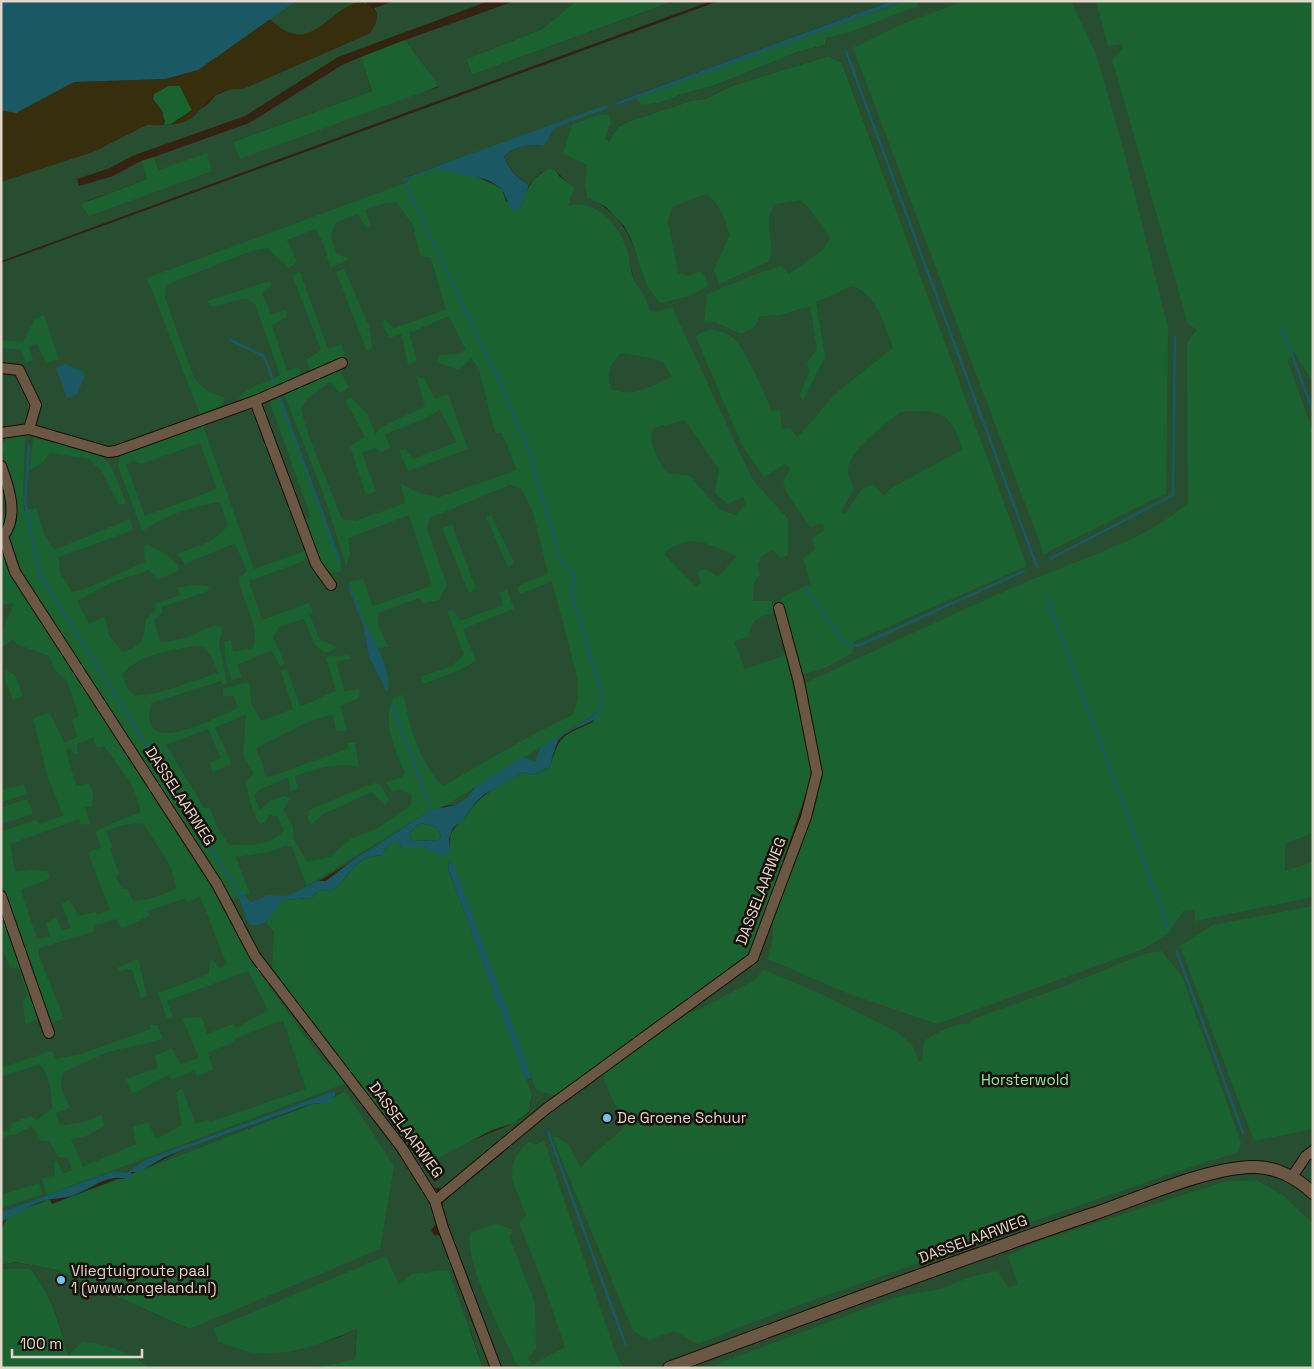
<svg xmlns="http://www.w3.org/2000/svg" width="1314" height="1369" viewBox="0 0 1314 1369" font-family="'Space Grotesk',sans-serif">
<rect width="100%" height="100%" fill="#342311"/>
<!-- green -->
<path fill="#274e30" d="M48,1H367V4L355,3C341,13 311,38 294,36C285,34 277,26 271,20Z
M395,1H489L338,57L245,116L132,156L110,168L77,179L79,186L113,176L141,161L147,179L85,202L212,171L159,170L154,157L249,123L342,65L361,57L372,91L233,142L439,87L405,40L515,1H576L542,29L466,59L472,75L674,1H711L1,261V99L93,152L146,125L176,124L207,105L216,95L231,89L245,88L370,33L377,13L374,8Z
M719,1H891L622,100L614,103L615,106L661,88L636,97L662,102L683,94L713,86L798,52L825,45L826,38L915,1H1313V1368H499L446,1222L442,1207L445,1197L573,1093L576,1094L591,1084L592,1078L698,1009L678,1016L752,963L772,920L773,929L811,810L813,680L794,688L791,677L852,653L854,642L1026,566L842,63L829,56L734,85L705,99L694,100L630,121L618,127L609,141L605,138L611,124L564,154L588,165L585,186L587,196C630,220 632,242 646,285L664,198L742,172L818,184L978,452L809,661L705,686L591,350L634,280L626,248L567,206L570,185L556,171L541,172L529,185C516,177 510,170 504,156C516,146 529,144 544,146L521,137L407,177L561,562L575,575V583L570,589L567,586L598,695L535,761L527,760L473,789L466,798L456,805L444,806L294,896L264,924L266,922L274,933L350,1087L425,1190L438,1223L431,1230L434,1235L443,1236L492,1368H483L470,1330L399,1286L255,1353C293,1350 323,1346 357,1329L355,1359L313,1368H149L124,1353L68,1358C61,1325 52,1296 31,1269L1,1270V1265L15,1262L57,1270L189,1329L345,1091L336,1095L335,1093L143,1162L126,1173H119L1,1215V263Z
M532,1078L536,1090L558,1097L447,1187L434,1188L413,1158L423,1161L514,1123L529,1113L532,1094L526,1080Z
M312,1104L147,1168L180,1151Z"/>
<!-- forest -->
<path fill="#1a6331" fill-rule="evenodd" d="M576,1H674L472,75L466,59L542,29Z
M905,1H917V6L853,31L826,38L825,45L798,52L713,86L683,94L662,102L642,105L635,97Z
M965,1H1071L1096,54L1122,144L1168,328L1166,493L1044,554L853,48L900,25Z
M1096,1H1313V377L1310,378L1294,352L1288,362L1313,432V833L1285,844V871L1313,862V897L1195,921L1194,910L1183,911L1168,934L1143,949L937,1024L844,992L768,959L773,937L772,920L821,776L803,684C877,650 950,615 1024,583C1077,560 1145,541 1188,503L1187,342L1197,330L1188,324L1112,59L1123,49L1122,44L1108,46Z
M405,40L439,86L240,159L233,142L372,91L361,57Z
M829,56L842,63L1027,566L854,642L853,653L825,668L800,675L781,606L782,597L811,584L803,558L815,550L812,538L824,530L823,523L810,527L786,491L783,482L790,468L785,464L764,477L741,443L696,337C706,325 727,330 736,341C746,353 767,396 771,411L780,410L782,429L790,428L798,437L835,394L893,348C885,326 877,293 852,286L816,302L825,357L803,401L800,395L809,371L807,363L817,349L810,306L780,315L760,316L755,327L741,334L715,322H704L707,294L759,273L781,266L789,274L823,250L830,238L808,207L800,200L775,204C761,222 777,244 768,262L719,284L714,269L730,235C724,218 721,204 706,194L672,207L668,222L678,273L690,276L699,271L705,276L708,286L690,296L660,303L646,285L631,239L624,226L606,207L587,197L585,186L587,165L563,154L572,125L598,115L609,114L611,124L605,138L609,141L618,127L630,121L694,100L705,99L734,85ZM906,411C945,411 949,412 963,449L888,490L889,493L883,495L873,484L862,489L845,514L841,512L854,489C852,484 848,476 848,471C848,450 885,425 899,413Z
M177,85L180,86L192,110L171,124L164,125L165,121L153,99L154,94L168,86Z
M207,153L212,171L89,216L81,204L147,179L141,161L154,157L159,170Z
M549,169L556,171L559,176L574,187L568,206C597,199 617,223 627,249C630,259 630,270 634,280C639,291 648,296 649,310L657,312L672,307L752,479L788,519V555L781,558L773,550L762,556L757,565L760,574L754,582L753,601H772L773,613C758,617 751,620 749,636L734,642L745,669L786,655L813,773L752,951L558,1097L536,1090L451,861L448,863L449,871L532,1094L529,1112L514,1123L492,1130L440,1157L423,1161L413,1158L272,971L274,933L266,922L283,900L312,898C317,890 321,889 330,891L337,887L355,866L365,858L381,855L391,842H397L402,847H424L439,853L450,847C448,833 454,829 462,820C468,815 471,807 477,802C490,789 507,781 523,772L532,775L549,768C561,734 560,737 593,722L597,710L594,715L444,806L431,810L307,886L292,847L284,846L270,852L236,857L250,894L230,900L213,867L17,569L7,539L16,498L1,446L8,436H25L23,496L24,511L36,508L44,534L54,550L130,519L133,530L59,557L60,573L72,592L83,590L145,562L144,547L147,544L166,554L178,565V570L158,580L149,570L110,583L77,601L89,624L105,617L109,635L122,652C144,645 144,639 146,618L155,612V604L180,595L177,588L195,585L209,586L208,591L162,607V613L154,619L160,642C169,641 179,640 189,637C201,633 208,623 223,627L219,643L227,684H223L221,681L151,703C137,762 214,718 238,708L234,696H223V689L249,682L251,703L261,721L293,709L281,671L287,669L300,706C314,703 322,695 336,691L326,657L349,655L351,659L336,661L344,691L360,689L359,698L340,706L347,730L336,731L333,714L310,721L256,748L263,765L265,776L269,777L347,749L348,743H355L359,767C337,762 316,769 295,776L298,789L291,791L288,778L260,789L254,796L260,810L270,801L284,796L290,799L283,810L293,826L294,840L307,862L330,857L352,838L376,829L410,806L412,795L400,789L392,792L386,782L401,778L405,773C395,749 381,721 394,697L404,695C407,722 422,768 443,786L523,740L574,714L578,697V680L552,581L520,594L517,587L548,573L533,512L521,488L509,485L430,518L427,529L447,585L439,600L424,603L419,598L378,613V624L388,647L377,648L363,622L349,582L363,579L373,606L432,586L409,515L348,538L350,555L346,565L323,493L285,396L288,392L340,371L349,387L340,393L330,382L308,398L301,409L309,437L342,519L356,521L405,503L401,484L421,494L440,497L517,470L502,433H495L479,369L471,358L459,370L436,362L440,355L457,354L466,350L449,316L409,333L417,361L408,364L401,334L390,338L382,325L384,319L394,328L446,310L431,258L420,256L413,225L396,202L381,204L365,210L371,225L366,228L358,214L336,222L331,235L336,253L350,259L330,268L324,245L316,229L287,240L297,262L289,268L267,248L251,251L166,285L165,298L194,378L206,390L225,398L221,406L200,414L147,278L408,182L407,180C415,176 424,171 433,170C456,168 483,178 502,189L506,201L520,208C526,191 531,177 549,169ZM621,353L652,358L664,363L672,377C649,386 636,399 611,389C606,373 610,364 621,353ZM685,420L719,469L715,493L728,504L743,497L747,503L735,515L719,509L690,476L667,473C658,459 648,445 653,428ZM688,541L702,542L737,556L718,577L706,570L703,569L697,573L701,582L697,588L664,554L670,548ZM193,646H203L212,657L218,673L158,693L134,696L127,688L122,674C140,654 168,651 193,646ZM246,714L243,755L254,774L245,782C250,796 251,812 260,824L265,822L269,815L277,816L284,830C269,848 250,844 229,845L217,827L210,808H204L166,745L208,729L221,758L209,763L213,772L232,764L215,728Z
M344,269L369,326L372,347L367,351L336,272Z
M300,272L328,349L341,344L345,354L337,362L310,371L306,360L321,350L292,275Z
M270,281L272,285L262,293L271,314L286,310L287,317L272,325L287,371L299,367L301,375L296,380L245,399H238C248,385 265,385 280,375L255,304L245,298L212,307L207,301Z
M44,315L59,359L46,363L37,344L29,346L33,360L26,363L21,350L1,348V340L23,342L35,319Z
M416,376L424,379L435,399L448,394L468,449L408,471L399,450L406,449L413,459L457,442L440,410L424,419L385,434L390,448L381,452L374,448L362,453L376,491L366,495L350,446L365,437L346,401L350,397L367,413L375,434L380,428L425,406Z
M277,396L280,398L340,562L341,571C332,574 328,573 322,566L304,519L311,517L269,400Z
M202,423L254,569L305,551L309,559L249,581L262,620L309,603L313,612L310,616L320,640L336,646L335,649L325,653L315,645L304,619L280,626L273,637L285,664L280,666L272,650L237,665L242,677L232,680L227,666L224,642L231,640L233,652L253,648C261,626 241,601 239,578L247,571L235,543L185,564L177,554C192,548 220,541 227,525L220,502C192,506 166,515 142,531L118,466L121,452ZM200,443L217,489L145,516L126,464L133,461L141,464Z
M33,437C53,446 96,444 109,464C116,475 121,491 126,503L119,505L102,472L89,459L50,453L43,462L30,470Z
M491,515L512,558L514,564L508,567L486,517Z
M452,525L476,589L469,593L442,528Z
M1,549L10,572L217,897C245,958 286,1010 326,1064L335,1068L347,1083L47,1195L42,1179L55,1175L54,1161L58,1162L63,1174L72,1170L68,1158L58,1157L50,1142L40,1140L36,1130L31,1127L14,1135L5,1136L1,1140V1132L10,1130L12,1123L30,1116L37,1120L52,1108C52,1093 50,1076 39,1064L1,1077V1068L51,1051L56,1059L81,1054L151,1029L150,1025H157L163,1039L108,1052L62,1073L61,1088L70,1108L56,1113L60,1126L84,1122L102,1115L104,1126L84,1137L71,1139L83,1167L136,1144L133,1127L148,1122L156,1139L182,1125L176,1092L182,1089L196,1124L208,1120L210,1122L306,1089L283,1020L238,1037L230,1044L208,1052L213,1070L197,1076L194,1070L172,1080L169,1074L132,1094L126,1079L157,1068L155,1056L172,1048L180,1064L199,1058L181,1015L183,1018L202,1017L207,1034L233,1024L236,1028L268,1010L248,971L167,1001L173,1018L167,1019L158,993L209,974L210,961L213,960L219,968L227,965L200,896L188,902L185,898L148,911L149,916L121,929L116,919L96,925L93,932L39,948V956L64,1019L50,1023L1,881V832L36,820L40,824L63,815L47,775L33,718L50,713L64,743L77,737L72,720L79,716L67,681L55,670L49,656L17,644L13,639L1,648V634L14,603L1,605ZM93,737L97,748L104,746L132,784L141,812L99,829L95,832L101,847L88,853L110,910L98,915L95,912L78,916L70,900L61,904L71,928L62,930L56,917L46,923L50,937L37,939L21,890L50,878L48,871L30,870L15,872L10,844L79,819L81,825L90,823L85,807L92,806L93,793L89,783L76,786L66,750L70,748L74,754H78L77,744ZM143,823L171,867L177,889L149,899L133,901L128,889H122L116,876L119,874L110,849L113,847L106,831L123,825Z
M507,589L514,609L463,629L476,661L460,670L423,684L420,677L452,666L464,654L447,611L454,610L460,621L503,605L500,593Z
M5,669L15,675L23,696L13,700L5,680Z
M374,783L380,784L389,800L385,805L372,792L323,814L311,825L308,819L309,810Z
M24,785L28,794L1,802V790Z
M27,799L33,814L1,824V808Z
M421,823L437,827L441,837L438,840L412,841L409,833Z
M1,904L32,994L37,1019L27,1024L25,1023L23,1002L27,995L19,969L10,967L1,946Z
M1313,906V1129L1254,1141L1180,946L1213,925Z
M1162,951L1183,979L1241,1143L1237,1153L1193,1166L1011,1229C997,1242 994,1240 977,1242C970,1242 962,1246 956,1249C870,1282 783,1308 698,1344L674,1331L649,1340L633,1331L552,1137H557L568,1144L581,1168L590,1157L623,1129C621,1109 606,1092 602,1072L678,1016L702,1008L753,981L764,970L821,994L897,1032L912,1045L919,1062L922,1061L924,1041C938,1032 951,1024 968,1024L973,1019L1052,991L1144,954Z
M138,959L147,996L141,998L132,969L120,971L117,968Z
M345,1091L394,1166L380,1249L189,1329L57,1270L15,1262L1,1265C1,1213 0,1219 47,1200H50L52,1204L118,1179H131V1174L312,1104C329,1104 331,1097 345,1091Z
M544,1140L614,1349L623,1368H523L516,1363C502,1333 465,1264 470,1233L496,1223L513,1230L509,1236L535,1303L536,1349L528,1358L532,1365L565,1347L545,1288L519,1223L526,1214C514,1184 501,1168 528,1142L536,1145Z
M1256,1180L1284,1196L1313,1224V1368H707L896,1297L941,1289L973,1276L998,1271L1008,1287L1018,1285L1008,1256L1039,1241L1224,1182Z
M39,1183L43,1194L1,1208L4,1194Z
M386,1256L399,1285L412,1274L448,1270L483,1368H313L355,1359L357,1329C326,1342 292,1356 256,1353C244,1352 231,1345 219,1342L213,1329Z
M6,1269H31C52,1296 60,1324 68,1356L82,1342C104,1342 131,1353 149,1368H1V1270Z"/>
<!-- sand -->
<path fill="#362e0d" d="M363,2C379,10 381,19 370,33L245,88C235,89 226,89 217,94C199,104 198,124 171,124L192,110L180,86H168L154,94L153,99L163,112L164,125H146L93,152L1,182V110L16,113L74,82L165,79L271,20C313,60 327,5 363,2Z"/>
<!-- water -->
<path fill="#1a5963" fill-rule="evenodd" d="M1,1H296L198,70L165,79L74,82L16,113L1,110Z
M891,1H905L615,106L614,103Z
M606,105L608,108L554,128L544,146C529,144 516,146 504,156C509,170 516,177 529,185L520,208L512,212L502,189L488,180L449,171L433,170L403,181L402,179Z
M65,364L83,372L84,378L77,394L67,398L56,368Z
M363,622C373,635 394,676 387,692L369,657Z
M597,710H600L599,716C588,726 566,729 558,741C554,749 552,760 549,768L532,775L523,772L485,794L475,803L462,821L453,828L449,839L450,853L442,856L424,847H402L397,842H391L381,855L365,858L355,866L337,887L330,891C321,889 317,890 312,898L283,900C275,911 264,931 249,924L233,883L251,902L268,895L284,896L294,893L317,881H326L349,863L431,810L456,805L466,798L475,787L522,757L535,761L541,747L594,715ZM421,823L437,827L441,837L438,840L412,841L409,833Z
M451,861L453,862L532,1078L526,1080L449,871L448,863Z
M334,1091L336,1095L327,1103L311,1104L180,1151L163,1158L139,1172H131V1179L128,1180C111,1172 93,1187 77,1194C70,1198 56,1198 47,1200C31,1204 16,1215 1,1222V1215L5,1211L114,1171L126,1173L145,1160Z"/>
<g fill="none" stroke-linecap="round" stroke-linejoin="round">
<!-- stream -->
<path stroke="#1a5963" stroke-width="2.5" d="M846,51L1037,567
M406,185L495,372H498L499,381L527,445L561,562L575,575V583L570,589L603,697L600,710
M1282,328L1313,411
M230,340L264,356L274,382
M280,398L340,562
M29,446L25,501L39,573L233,883
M1050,559L1173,495L1175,337
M350,588L363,622
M806,589L842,640L850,646L860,645L1024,571
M1047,597L1169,929
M393,706L431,810
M1177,952L1243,1133
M548,1132L626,1346"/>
<!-- minor casing -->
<g stroke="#1b0c00" stroke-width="12">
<path id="minor" d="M1,368L19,370L36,405L29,429L1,433
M255,401L316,564L331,585
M29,429L108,452L116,451L255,401L342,363
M1,466C9,487 19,517 3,536
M3,536L15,572L217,884L255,956L402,1148L435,1201L443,1228L496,1368
M1,896L49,1033
M1292,1177L1306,1156L1313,1151
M435,1201L546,1109L753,958L806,817L817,773L799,682L779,608"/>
</g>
<!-- tertiary casing -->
<g stroke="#1b0c00" stroke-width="14">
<path id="tertiary" d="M669,1368C810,1316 951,1262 1093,1214C1137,1199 1206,1168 1252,1167C1275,1166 1297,1178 1313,1193"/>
</g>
<!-- minor -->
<use href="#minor" stroke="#6b5844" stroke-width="10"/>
<!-- tertiary -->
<use href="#tertiary" stroke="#6b5844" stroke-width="12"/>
</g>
<!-- markers -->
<g fill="#70c1f4" stroke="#160e07" stroke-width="2">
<circle cx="607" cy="1118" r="5"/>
<circle cx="61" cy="1280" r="5"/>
</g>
<g text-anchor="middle" stroke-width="5" stroke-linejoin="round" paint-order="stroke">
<!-- street labels -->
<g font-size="15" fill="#e2d6cb" stroke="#160e07">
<text transform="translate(180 796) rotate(57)" y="5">DASSELAARWEG</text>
<text transform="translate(761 891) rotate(-69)" y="5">DASSELAARWEG</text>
<text transform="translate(406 1130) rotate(54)" y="5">DASSELAARWEG</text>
<text transform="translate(973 1239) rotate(-20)" y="5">DASSELAARWEG</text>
</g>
<!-- park labels -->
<g font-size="15" fill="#8eeca3" stroke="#160e07">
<text x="1025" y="1085">Horsterwold</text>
</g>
<!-- poi labels -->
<g font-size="15" fill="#e2d6cb" stroke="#160e07" text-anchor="start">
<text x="617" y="1123">De Groene Schuur</text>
<text x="71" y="1276">Vliegtuigroute paal<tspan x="71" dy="17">1 (www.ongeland.nl)</tspan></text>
</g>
</g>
<!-- border -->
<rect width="1314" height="1369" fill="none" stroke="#e2d6cb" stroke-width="5"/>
<!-- scale -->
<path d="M12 1349v8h130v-8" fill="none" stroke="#e2d6cb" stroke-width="2.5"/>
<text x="20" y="1349" font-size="15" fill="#e2d6cb" stroke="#160e07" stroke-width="4" paint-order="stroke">100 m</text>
</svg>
